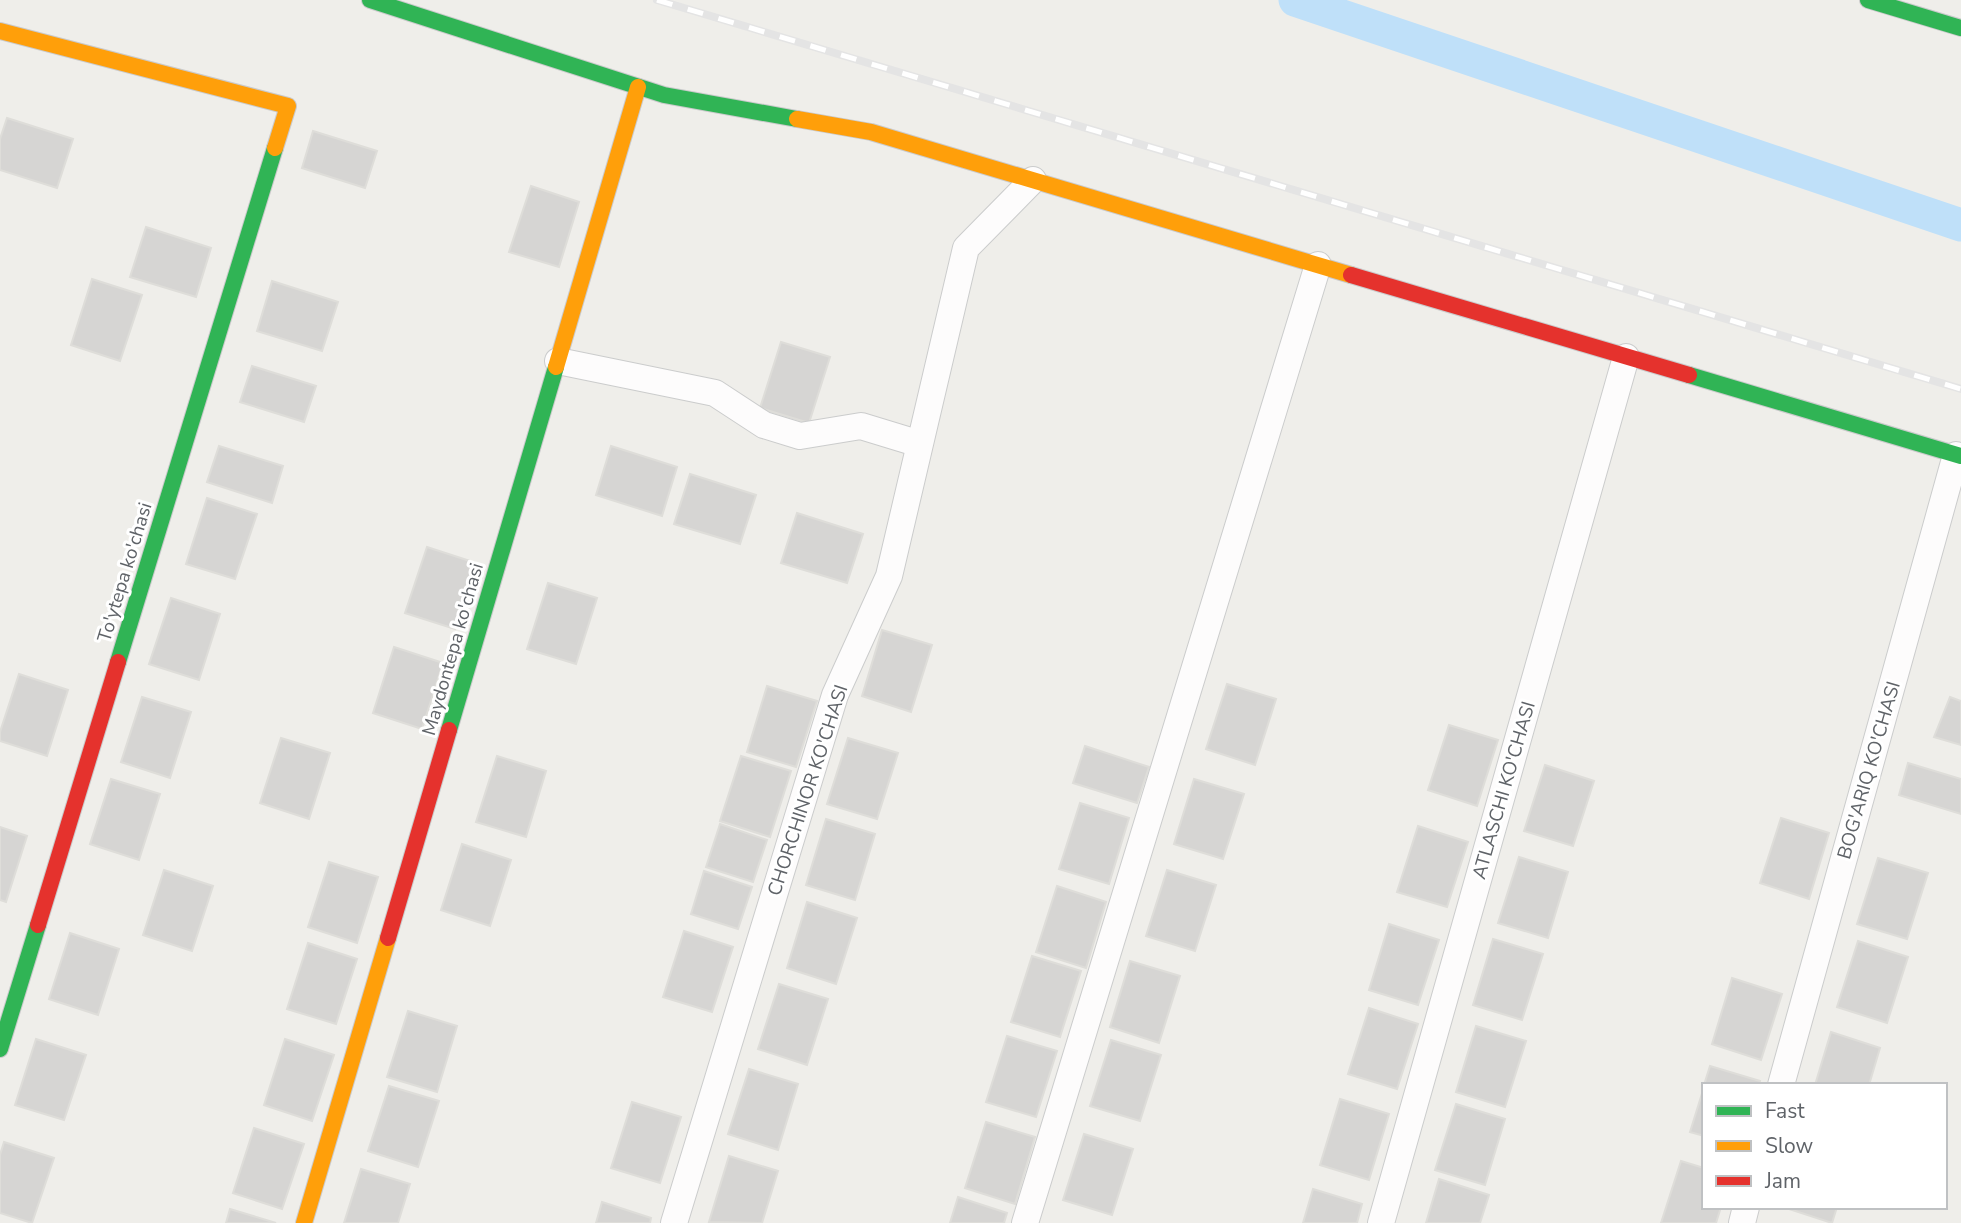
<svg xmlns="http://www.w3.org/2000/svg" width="1961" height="1223" viewBox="0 0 1961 1223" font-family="'Nunito Sans',sans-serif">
<rect width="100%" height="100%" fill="#efeeea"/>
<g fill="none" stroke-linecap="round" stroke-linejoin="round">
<!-- canal -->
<path stroke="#bfe0f9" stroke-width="33" d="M1295,0L1961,225"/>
</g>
<!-- building -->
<path fill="#d6d5d3" stroke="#deddd9" stroke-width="2" d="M7,118L73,139L57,188L0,170V139Z
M313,131L377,151L365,188L302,168Z
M531,186L579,202L559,267L509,252Z
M146,227L211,248L196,297L130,277Z
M92,279L142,295L120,361L71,345Z
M272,281L338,302L322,351L257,331Z
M781,342L830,357L809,423L760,408Z
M252,366L316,386L304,422L240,402Z
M219,446L283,466L272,503L207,482Z
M611,446L677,467L662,516L596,495Z
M690,474L756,495L740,544L674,524Z
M207,498L257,514L235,579L186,564Z
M797,513L863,534L847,583L781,563Z
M427,547L476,563L455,629L405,613Z
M548,583L597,598L576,664L527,649Z
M171,598L220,614L199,680L149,664Z
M882,630L932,645L911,712L862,696Z
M394,647L443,663L422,729L373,713Z
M19,674L68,690L47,756L0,741V732Z
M1227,684L1276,699L1255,765L1206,749Z
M767,686L817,701L796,767L747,752Z
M142,697L191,712L170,778L121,762Z
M1950,697L1961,701V745L1934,737Z
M1449,725L1498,740L1477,806L1428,790Z
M281,738L330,753L309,819L260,803Z
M848,738L898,753L877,819L827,804Z
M1085,746L1149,767L1137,803L1073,783Z
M497,756L546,771L526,837L476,822Z
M741,756L791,771L770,837L720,821Z
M1908,763L1961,779V814L1899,795Z
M1545,765L1594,781L1573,846L1524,831Z
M111,779L160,794L139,860L90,844Z
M1194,779L1244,794L1223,859L1174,844Z
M1080,803L1129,818L1109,884L1059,869Z
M1781,818L1829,833L1809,899L1760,883Z
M826,819L875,834L855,900L806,885Z
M720,824L767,840L753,882L706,867Z
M1418,826L1468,842L1447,907L1397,892Z
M0,827L27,836L6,902L0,900Z
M462,844L511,860L490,926L441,910Z
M1519,857L1568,872L1548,938L1498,923Z
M1878,858L1928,873L1907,939L1857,924Z
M329,862L378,877L357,943L308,927Z
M164,870L213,886L192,951L143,935Z
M1167,870L1216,885L1195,951L1146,936Z
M704,871L752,887L738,929L691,914Z
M1057,886L1106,902L1086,968L1036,952Z
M807,902L857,918L836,984L787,968Z
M1389,924L1439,940L1418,1005L1369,990Z
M684,931L733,947L712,1012L663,997Z
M70,933L119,949L98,1015L49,999Z
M1493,939L1543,954L1522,1020L1473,1005Z
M1858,941L1908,957L1887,1023L1837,1007Z
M308,943L357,959L336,1024L287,1009Z
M1032,956L1081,971L1060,1037L1011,1022Z
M1130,961L1180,976L1159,1043L1110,1027Z
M1732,978L1782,994L1761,1060L1712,1044Z
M779,984L828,999L807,1065L758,1049Z
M1369,1008L1418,1024L1397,1089L1348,1074Z
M408,1011L457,1026L437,1092L387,1077Z
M1476,1026L1526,1041L1505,1107L1456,1092Z
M1831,1032L1880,1048L1869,1085H1815Z
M1007,1036L1057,1051L1036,1117L986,1102Z
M36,1039L86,1055L64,1120L15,1105Z
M285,1039L334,1055L312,1121L264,1105Z
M1111,1040L1161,1055L1140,1121L1090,1106Z
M1710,1066L1760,1081L1759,1085H1704Z
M749,1069L798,1084L778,1150L728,1134Z
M389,1086L439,1101L418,1167L368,1151Z
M1704,1087V1136L1690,1132Z
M1340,1099L1389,1114L1369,1180L1320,1165Z
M632,1102L681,1117L660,1183L611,1168Z
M1456,1104L1505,1119L1485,1185L1435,1170Z
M986,1122L1035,1137L1015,1204L965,1188Z
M254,1128L304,1144L282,1209L233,1193Z
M1084,1134L1133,1149L1112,1215L1063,1200Z
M4,1142L54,1158L32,1223L0,1213V1155Z
M729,1156L778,1171L762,1223L709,1222Z
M1681,1161L1704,1168V1207H1721L1716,1223H1661Z
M361,1169L410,1184L398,1223H344Z
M1439,1179L1489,1195L1480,1223H1426Z
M1313,1189L1362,1204L1357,1223H1303Z
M958,1197L1007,1213L1004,1223H950Z
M602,1202L651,1218L650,1223H596Z
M1783,1207H1837L1832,1223Z
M230,1209L276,1223H226Z"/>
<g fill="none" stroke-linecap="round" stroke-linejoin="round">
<!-- street casing -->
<g stroke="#cbcccc" stroke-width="28">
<path id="street" d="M558,361L715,393L764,425L800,436L861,426L920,444
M1781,1085L1956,455
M674,1223L835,695L889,576L966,248L1033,180
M1025,1223L1318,265
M1381,1223L1626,357
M1742,1223L1746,1207"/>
</g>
<!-- fast casing -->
<g stroke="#cacacb" stroke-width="18">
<path id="fast" d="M370,0L664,95L797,119
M1868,0L1961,28
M1689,375L1961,456
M118,662L275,148
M449,730L556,367
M0,1049L38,925"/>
</g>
<!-- slow casing -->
<g stroke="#cacacb" stroke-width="18">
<path id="slow" d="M0,31L288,106L275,148
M797,119L871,132L1351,275
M556,367L638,87
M304,1223L388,938"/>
</g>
<!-- jam casing -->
<g stroke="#cacacb" stroke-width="18">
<path id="jam" d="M1351,275L1689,375
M38,925L118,662
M388,938L449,730"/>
</g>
<!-- street -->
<use href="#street" stroke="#fdfcfc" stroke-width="26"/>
<!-- fast -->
<use href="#fast" stroke="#30b455" stroke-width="16"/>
<!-- slow -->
<use href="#slow" stroke="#ff9f0a" stroke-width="16"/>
<!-- jam -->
<use href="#jam" stroke="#e5322d" stroke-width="16"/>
<!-- rail casing -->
<g stroke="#e4e4e4" stroke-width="8">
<path id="rail" d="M657,0L1961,389"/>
</g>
<!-- rail -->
<use href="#rail" stroke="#fff" stroke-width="5" stroke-dasharray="16" stroke-linecap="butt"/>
</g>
<g text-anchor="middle" stroke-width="6" stroke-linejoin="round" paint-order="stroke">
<!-- street labels -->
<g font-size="19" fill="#5f6368" stroke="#fff">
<text transform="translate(124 572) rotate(-73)" y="7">To'ytepa ko'chasi</text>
<text transform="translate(452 649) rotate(-74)" y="7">Maydontepa ko'chasi</text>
<text transform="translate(1868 770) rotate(-74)" y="7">BOG'ARIQ KO'CHASI</text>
<text transform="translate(807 790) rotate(-72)" y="7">CHORCHINOR KO'CHASI</text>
<text transform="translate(1503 790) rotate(-74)" y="7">ATLASCHI KO'CHASI</text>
</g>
</g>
<!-- legend -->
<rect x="1702" y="1083" width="245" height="126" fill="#ffffff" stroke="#bfc1c3" stroke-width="2"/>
<rect x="1716" y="1106" width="35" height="10" fill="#30b455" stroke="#bfc1c3" stroke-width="2"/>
<text x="1765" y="1118" font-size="21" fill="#5f6368">Fast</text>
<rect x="1716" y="1141" width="35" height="10" fill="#ff9f0a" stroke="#bfc1c3" stroke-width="2"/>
<text x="1765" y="1153" font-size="21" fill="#5f6368">Slow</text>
<rect x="1716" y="1176" width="35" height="10" fill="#e5322d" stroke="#bfc1c3" stroke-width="2"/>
<text x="1765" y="1188" font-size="21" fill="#5f6368">Jam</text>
</svg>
